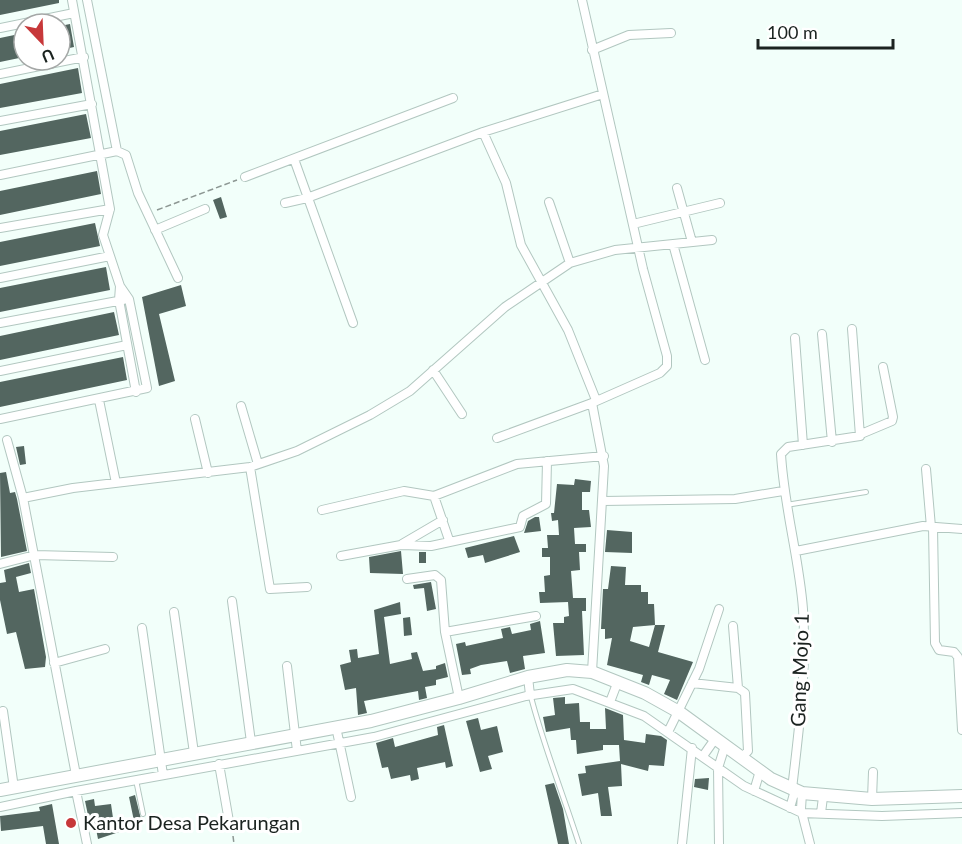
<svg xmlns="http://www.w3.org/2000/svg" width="962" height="844" viewBox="0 0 962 844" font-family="Lato,sans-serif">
<rect width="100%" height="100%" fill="#f2fffa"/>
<!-- building -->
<path fill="#536660" d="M0,0H59V3L0,15Z
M70,24L74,47L60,50V26Z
M24,33V57L0,62V38Z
M78,68L82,93L0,108V84Z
M86,114L91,138L0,155V131Z
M97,171L101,194L0,215V191Z
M221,197L227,217L220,219L213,200Z
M95,223L100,246L0,266V242Z
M106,267L110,290L0,312V288Z
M181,285L186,306L159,314L175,381L159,386L142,297Z
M114,312L119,335L0,360V336Z
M123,357L127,380L0,407V382Z
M24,446L26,464L20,465L16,447Z
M6,472L10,493L15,492L17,499L27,551L1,557L0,473Z
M575,479L591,481L590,492H582V510H589L591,527L574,528L575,544H586V552H579L580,570L571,571L573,598H586V611H582L584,655L556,656L553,623H564V617L569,616L568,602L540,603L539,592H545L544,576L550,575V557H542V548H548L547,535H559L558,520L552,521L551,513H554L557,484L574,485Z
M535,517H539L541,531L524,533L528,521Z
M607,530L632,532V553L605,552Z
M514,536L520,552L485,563L483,555L468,558L465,548Z
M401,551L403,574L370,573L369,557Z
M419,552H426V563H419Z
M29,563L31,573L16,577L19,592L34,589L46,657L45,667L25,669L16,632L7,634L0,600V583L6,582L4,570Z
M611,566L626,567L625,585H641V592H648V604H654L655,625L633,627L630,641L649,647L655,625H665L658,652L693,662L677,700L664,694L670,680L652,675L649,685L641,682L643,675L607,665L612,638L605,639V629H601L603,589H608Z
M431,582L436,609L427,611L424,588L414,589L413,585Z
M400,602L401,614L384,617L390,664L412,659L411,653L417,652L423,671L436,669V666L445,663L448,677L436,680V685L425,687L427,698L419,700L418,691L364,701L367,713L358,715L356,688L345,690L340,665L351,662L349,650L357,649L358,658L379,654L374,610Z
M410,617L412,635L404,636L403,618Z
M540,621L545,653L523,656L525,669L510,673L507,661L481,665L470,669L471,674L462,675L456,644L465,642L466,646L503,638L501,629L510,627L512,634L531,630L530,624Z
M565,697V704L579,703L580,722H590V729H606L605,708L623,715L624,740L645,743L646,734L661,736L667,740L664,766L649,765L648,771L621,764L622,786L608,787L612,816H601L598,793L582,796L578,774L586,773L585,766L620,761L619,745H603V750L577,754L576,740H571L570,728L546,732L543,717L555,715L553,698Z
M478,718L481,730L497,726L503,752L488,756L492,769L480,772L466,721Z
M444,725L453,766L446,768L445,762L417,768L419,779L411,781L410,775L391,779L388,767L382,768L376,743L393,738L395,747L413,742L438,735L437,727Z
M709,778L708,790L694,787L695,779Z
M554,783L563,809L569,844H558L545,785Z
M135,795L141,819L134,821L129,797Z
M94,799L95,806L111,804L114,825L118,824L119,832L98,839L94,819L89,820L85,801Z
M52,804L59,844H46L43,826L1,831L0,816L40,811L39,807Z"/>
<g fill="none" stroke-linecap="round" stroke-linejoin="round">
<!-- lane casing -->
<g stroke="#b2c7c0" stroke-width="6">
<path id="lane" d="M786,505L866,492
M531,697C544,747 563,794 579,844
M136,780L143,814"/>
</g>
<!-- street casing -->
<g stroke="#b2c7c0" stroke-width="10">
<path id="street" d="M72,0L110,209L103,235L120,286L119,300L136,392
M87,0L117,151
M582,0L643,269L667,356V366L660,373L592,403L604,466L592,672
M0,28L74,13
M592,50L629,35L671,33
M0,74L84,57
M0,121L92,104
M483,132L506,183L521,245L568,330L596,400
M117,151L126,155L138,193L178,278
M294,159L353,323
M0,175L117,151
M245,177L453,98
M677,188L692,242
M549,202L570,263
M285,203L307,198L483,132L603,94
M633,224L720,203
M0,228L110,209
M155,230L205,209
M673,244L705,360
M0,278L110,256
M0,323L123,300
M822,334L832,442
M795,338L803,445
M433,370L462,414
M0,371L127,345
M99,400L116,483
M241,406L258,464
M0,419L147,388L129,299L120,286
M195,419L208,473
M861,434L892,421L893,417L883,367
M497,438L592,403
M7,440L23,498L76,775
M250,467L270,589L307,587
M926,469L931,527
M434,496L449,540
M23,498L73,488L250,467L297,451L370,415L410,391L505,307L570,263L615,250L712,240
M603,501L735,499L783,491
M322,510L404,491L434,496L517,464L604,456
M933,527L935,643L939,650L954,652L958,657L962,730
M402,544L443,520
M796,551L923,526L962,529
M341,556L401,545L431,546L520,527L523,516L546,504L547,461
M0,564L35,555L113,557
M407,579L435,575L441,580L445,632L459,698
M232,601L251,742
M174,612L194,753
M733,626L738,688
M142,628L163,775
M445,632L536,616
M54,663L105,649
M287,666L297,751
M528,677L530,695
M692,683L738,688L745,693L748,751L741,758
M610,702L618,681
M3,711L14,788
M336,727L351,797
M668,732L699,669L719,609
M703,756L715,739
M219,764L230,827
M792,789C799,729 807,669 803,609C799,557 784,507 781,454L788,447L860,436L852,329
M76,791L87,844
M754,791L760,771
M802,793L801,809L810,844
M872,799L873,772
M0,807L76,791L374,737L526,696L573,689L644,716L744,786L802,813L882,816L962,813
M790,808L795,790
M821,813L823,797
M682,844L692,748
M719,844L718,768L725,746"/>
</g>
<!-- secondary casing -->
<g stroke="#b2c7c0" stroke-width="14">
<path id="secondary" d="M0,790L371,721L459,698L528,677L567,670L592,672L645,693L679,712L771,779L802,793L872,799L962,796"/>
</g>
<!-- path -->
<path stroke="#8d9793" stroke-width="1.5" stroke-dasharray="6 3" stroke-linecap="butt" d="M157,210L237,180
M233,836L234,844"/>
<!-- lane -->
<use href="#lane" stroke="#fff" stroke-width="4"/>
<!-- street -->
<use href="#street" stroke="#fff" stroke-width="8"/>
<!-- secondary -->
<use href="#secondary" stroke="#fff" stroke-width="12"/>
</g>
<!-- markers -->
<circle fill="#c7383a" stroke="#fff" stroke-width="2" cx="71" cy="823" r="6"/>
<g text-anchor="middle" stroke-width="6" stroke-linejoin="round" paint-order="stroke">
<!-- street labels -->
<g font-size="20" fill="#1b2320" stroke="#fff">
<text transform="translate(800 670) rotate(-88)" y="7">Gang Mojo 1</text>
</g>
<!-- poi labels -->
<g font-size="20" fill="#1b2320" stroke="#fff" text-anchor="start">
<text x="83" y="830">Kantor Desa Pekarungan</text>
</g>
</g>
<!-- north arrow -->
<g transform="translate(42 42) rotate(157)"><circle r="28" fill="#ffffff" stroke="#a4a7a6" stroke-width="1.5"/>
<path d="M0-4.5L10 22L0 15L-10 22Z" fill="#c7383a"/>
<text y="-9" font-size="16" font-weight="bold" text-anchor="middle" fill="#1b2320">U</text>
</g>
<!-- scale -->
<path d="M758 39v9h135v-9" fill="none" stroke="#1b2320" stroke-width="3"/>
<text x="767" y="39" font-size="18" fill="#1b2320" stroke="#ffffff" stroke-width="4.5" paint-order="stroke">100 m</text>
</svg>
